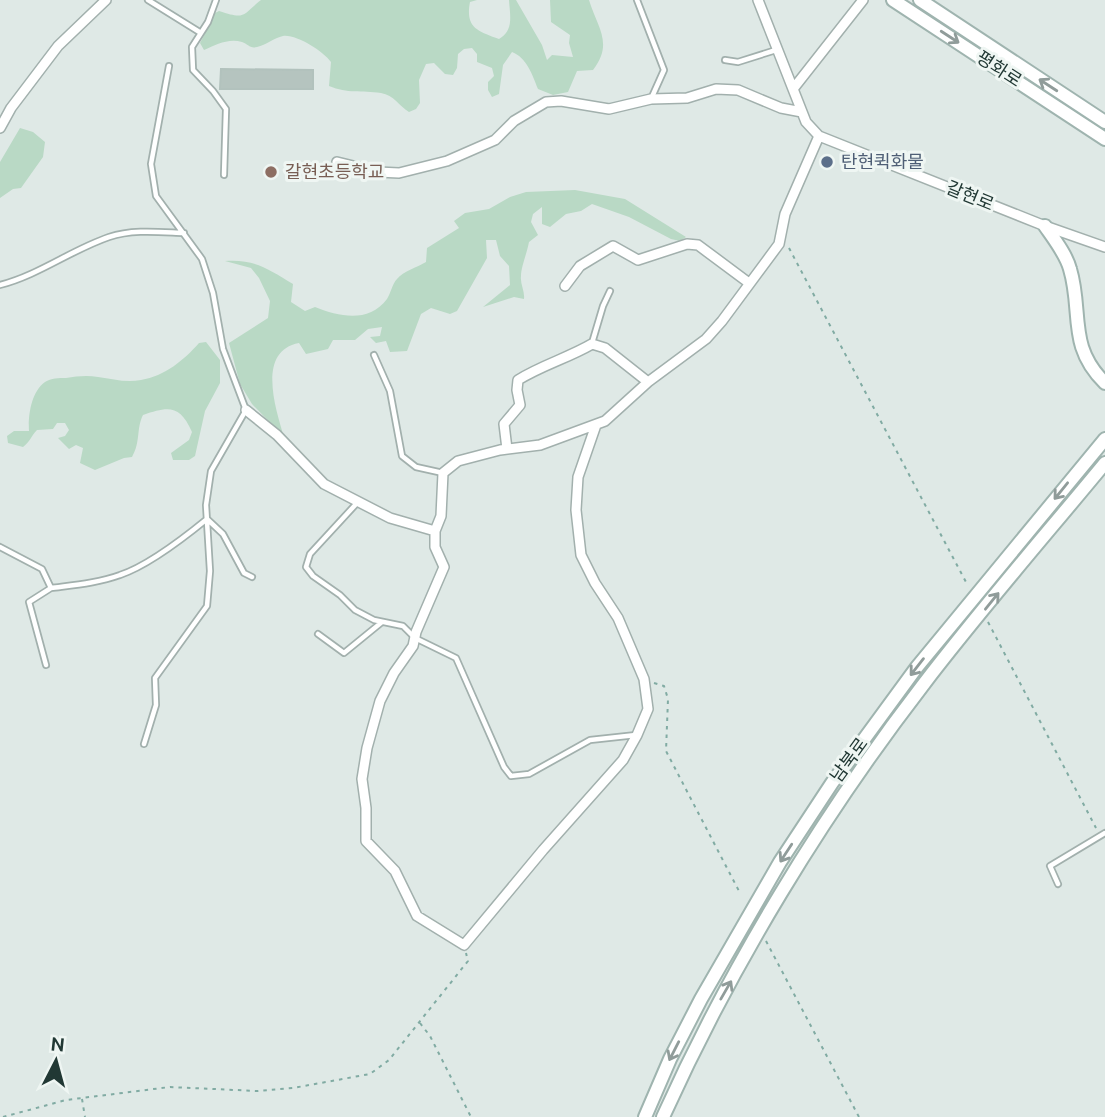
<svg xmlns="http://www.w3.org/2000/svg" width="1105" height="1117" viewBox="0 0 1105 1117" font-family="Ubuntu,'Noto Sans KR',sans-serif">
<rect width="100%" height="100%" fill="#dfe9e6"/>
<!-- green -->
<path fill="#b9d9c5" d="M261,0H477L470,2C465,28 478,31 499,39C514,31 510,15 509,0H516L542,45L547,60L552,55L573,57L569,43L570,35L551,22L550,0H589C597,27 614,43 593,70L577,71L568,92L553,95L538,89C532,74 527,58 512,52L503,65L499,94L492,97L488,90V82L494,76L492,68L477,62V54L472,48L464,49L458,54L457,68L453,75L445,74L434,63L426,64L419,80L420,103L416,109L409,112C399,106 394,95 381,93C361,90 348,94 329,86L331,62C323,51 296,34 283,36C274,38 266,45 257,47C250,49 248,44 242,42C228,38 216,45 204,50L200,43L211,22L213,14L219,11C246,20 242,15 261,0Z
M20,128L33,132L45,142L43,157L21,188L13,189L0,198V162Z
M575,190L625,199L686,237L680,241L671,239L629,217L592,204L581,211L566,214L550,227L542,224V207L533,214L531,222L538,235L529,242C527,253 521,267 521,276C520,284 525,291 524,299L514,297L483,307L510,285L509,266L500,256L496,240H486L487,258L457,311L450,314L431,308L421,314L407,351L390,352L386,341L376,343L370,337L380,336L382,327L368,329L355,340H333L328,349L306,354L299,343C256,351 276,410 284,437L252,404L240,384L229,343L268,318L270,301L259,278L251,268L225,261C255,259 268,269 293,284L291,302L305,311L315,307C340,317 369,323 387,299C391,293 392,284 397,279C403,271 418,267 426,262L427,248L459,228L454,221L465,213L489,209L510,197L526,192Z
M206,342L220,360V383L205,411L195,456L189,460H173L171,453L189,440L192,432C180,405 169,406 143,415C136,429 141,441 132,457L124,458L95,470L80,463L83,448L76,445L69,449L58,438L65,436L69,430L65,423H57L53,429L37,430C31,436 30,442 23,447L8,443L7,436L14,431H29C28,416 31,392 45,382C51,378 59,378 66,378C77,376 88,375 98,377C113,379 126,383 141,380C165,376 184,360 199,343Z"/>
<!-- building -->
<path fill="#b5c4bf" stroke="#b2c2bd" stroke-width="2" d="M221,69L313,70V89H220Z"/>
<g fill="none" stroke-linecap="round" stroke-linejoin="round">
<!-- lane casing -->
<g stroke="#a2b0ad" stroke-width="8">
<path id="lane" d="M148,0L201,33
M216,0L208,22L192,47L193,70L213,91L226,109L224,175
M637,0L664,70L651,99
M725,60L738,62L776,50
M0,285C39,275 71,250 109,237C133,229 159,232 184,233
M592,343L603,306L610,291
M374,355L390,391L402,456L416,467L443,473
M357,503L310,554L306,567L313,576L340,595L355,610L374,620L403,626L415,638L456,658L504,767L511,776L529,774L590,740L636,735
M0,547L42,569L51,588L29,602L46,665
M51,588C74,585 98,583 120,575C147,566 185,537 207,519L223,534L244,573L252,577
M318,634L344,653L382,622
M144,744L156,705L155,678L207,606L210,571L206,505L211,471L246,410L223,349L213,293L202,259L156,196L151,164L169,66
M1058,884L1050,866L1105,833"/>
</g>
<!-- street casing -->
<g stroke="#a2b0ad" stroke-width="12">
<path id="street" d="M758,0L806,122L819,136L1045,226L1105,247
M793,89L863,0
M0,128L11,108L58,46L106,0
M337,162L378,172L399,173L447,161L495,140L514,121L546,102L561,101L609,109L651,99L687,98L716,89L738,90L781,108L802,112
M565,286L580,266L613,246L638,260L687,244L698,245L749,283
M246,410L277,435L324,484L390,518L435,531
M596,425L578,477L576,510L581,555L595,583L618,618L644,679L648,709L637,735L623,760L543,850L464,945L417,916L395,871L366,841V808L362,779L367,748L380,701L394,673L413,646L416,632L444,567L435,547V531L441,516L443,473L458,461L500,450L540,445L605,421L648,382L706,339L722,321L779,244L785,214L819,136
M507,449L504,424L520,405L517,390L518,380C542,365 568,358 592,344L605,348L648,382"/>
</g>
<!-- secondary casing -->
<g stroke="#9fb4af" stroke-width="16">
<path id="secondary" d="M893,0L1105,139
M920,0L1105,122
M1045,226C1054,239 1066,254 1070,269C1083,312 1067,346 1105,383
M645,1117L670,1059L701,999L780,862L832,783L917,667L1105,439
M663,1117C731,966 822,816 923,685C981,609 1044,537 1105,463"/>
</g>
<!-- path -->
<path stroke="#81aba3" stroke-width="2" stroke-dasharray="3.5 5" stroke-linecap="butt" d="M789,248L967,584
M988,622L1096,828
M654,683L664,686L668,699L666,751L740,893
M766,941L859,1117
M420,1023L430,1036L471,1117
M82,1099L85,1117
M3,1117L66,1100L170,1087L257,1091L293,1088L370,1074L389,1060L468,961L466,953"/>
<!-- lane -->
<use href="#lane" stroke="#fff" stroke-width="4.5"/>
<!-- street -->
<use href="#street" stroke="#fff" stroke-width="9"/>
<!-- secondary -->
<use href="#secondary" stroke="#fff" stroke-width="12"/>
</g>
<!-- one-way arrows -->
<defs><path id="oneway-shaft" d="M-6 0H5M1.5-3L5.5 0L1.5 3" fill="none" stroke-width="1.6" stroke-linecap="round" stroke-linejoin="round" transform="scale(1.75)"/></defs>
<g stroke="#909c9a">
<use href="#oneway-shaft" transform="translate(950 37) rotate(33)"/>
<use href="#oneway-shaft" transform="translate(1048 85) rotate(-147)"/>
<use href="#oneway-shaft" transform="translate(1061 491) rotate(129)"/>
<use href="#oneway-shaft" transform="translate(992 601) rotate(-51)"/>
<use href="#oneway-shaft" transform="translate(917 667) rotate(128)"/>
<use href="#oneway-shaft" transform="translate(786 853) rotate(123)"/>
<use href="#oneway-shaft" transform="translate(726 990) rotate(-60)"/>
<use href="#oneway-shaft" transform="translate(674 1051) rotate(117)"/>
</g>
<!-- markers -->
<circle fill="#5c6f8a" stroke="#eff6f3" stroke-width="2.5" cx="827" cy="162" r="7"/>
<circle fill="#8d6e63" stroke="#eff6f3" stroke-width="2.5" cx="271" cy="172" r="7"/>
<g text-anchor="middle" stroke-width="6" stroke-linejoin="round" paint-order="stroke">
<!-- street labels -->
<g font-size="18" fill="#213834" stroke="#eff6f3">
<text transform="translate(999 69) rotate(33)" y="6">평화로</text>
<text transform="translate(970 196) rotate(22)" y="6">갈현로</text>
<text transform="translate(849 760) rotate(-54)" y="6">남북로</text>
</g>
<!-- service labels -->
<g font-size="18" fill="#4e5e75" stroke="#eff6f3" text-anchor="start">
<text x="841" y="168">탄현퀵화물</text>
</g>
<!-- education labels -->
<g font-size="18" fill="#785e54" stroke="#eff6f3" text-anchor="start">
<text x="285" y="178">갈현초등학교</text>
</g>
</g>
<!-- north arrow -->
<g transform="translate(56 1061) rotate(6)" stroke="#eff6f3" stroke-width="5" paint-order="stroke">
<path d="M0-5L12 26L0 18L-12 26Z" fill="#213834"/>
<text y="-10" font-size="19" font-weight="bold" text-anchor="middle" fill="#213834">N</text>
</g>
</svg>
